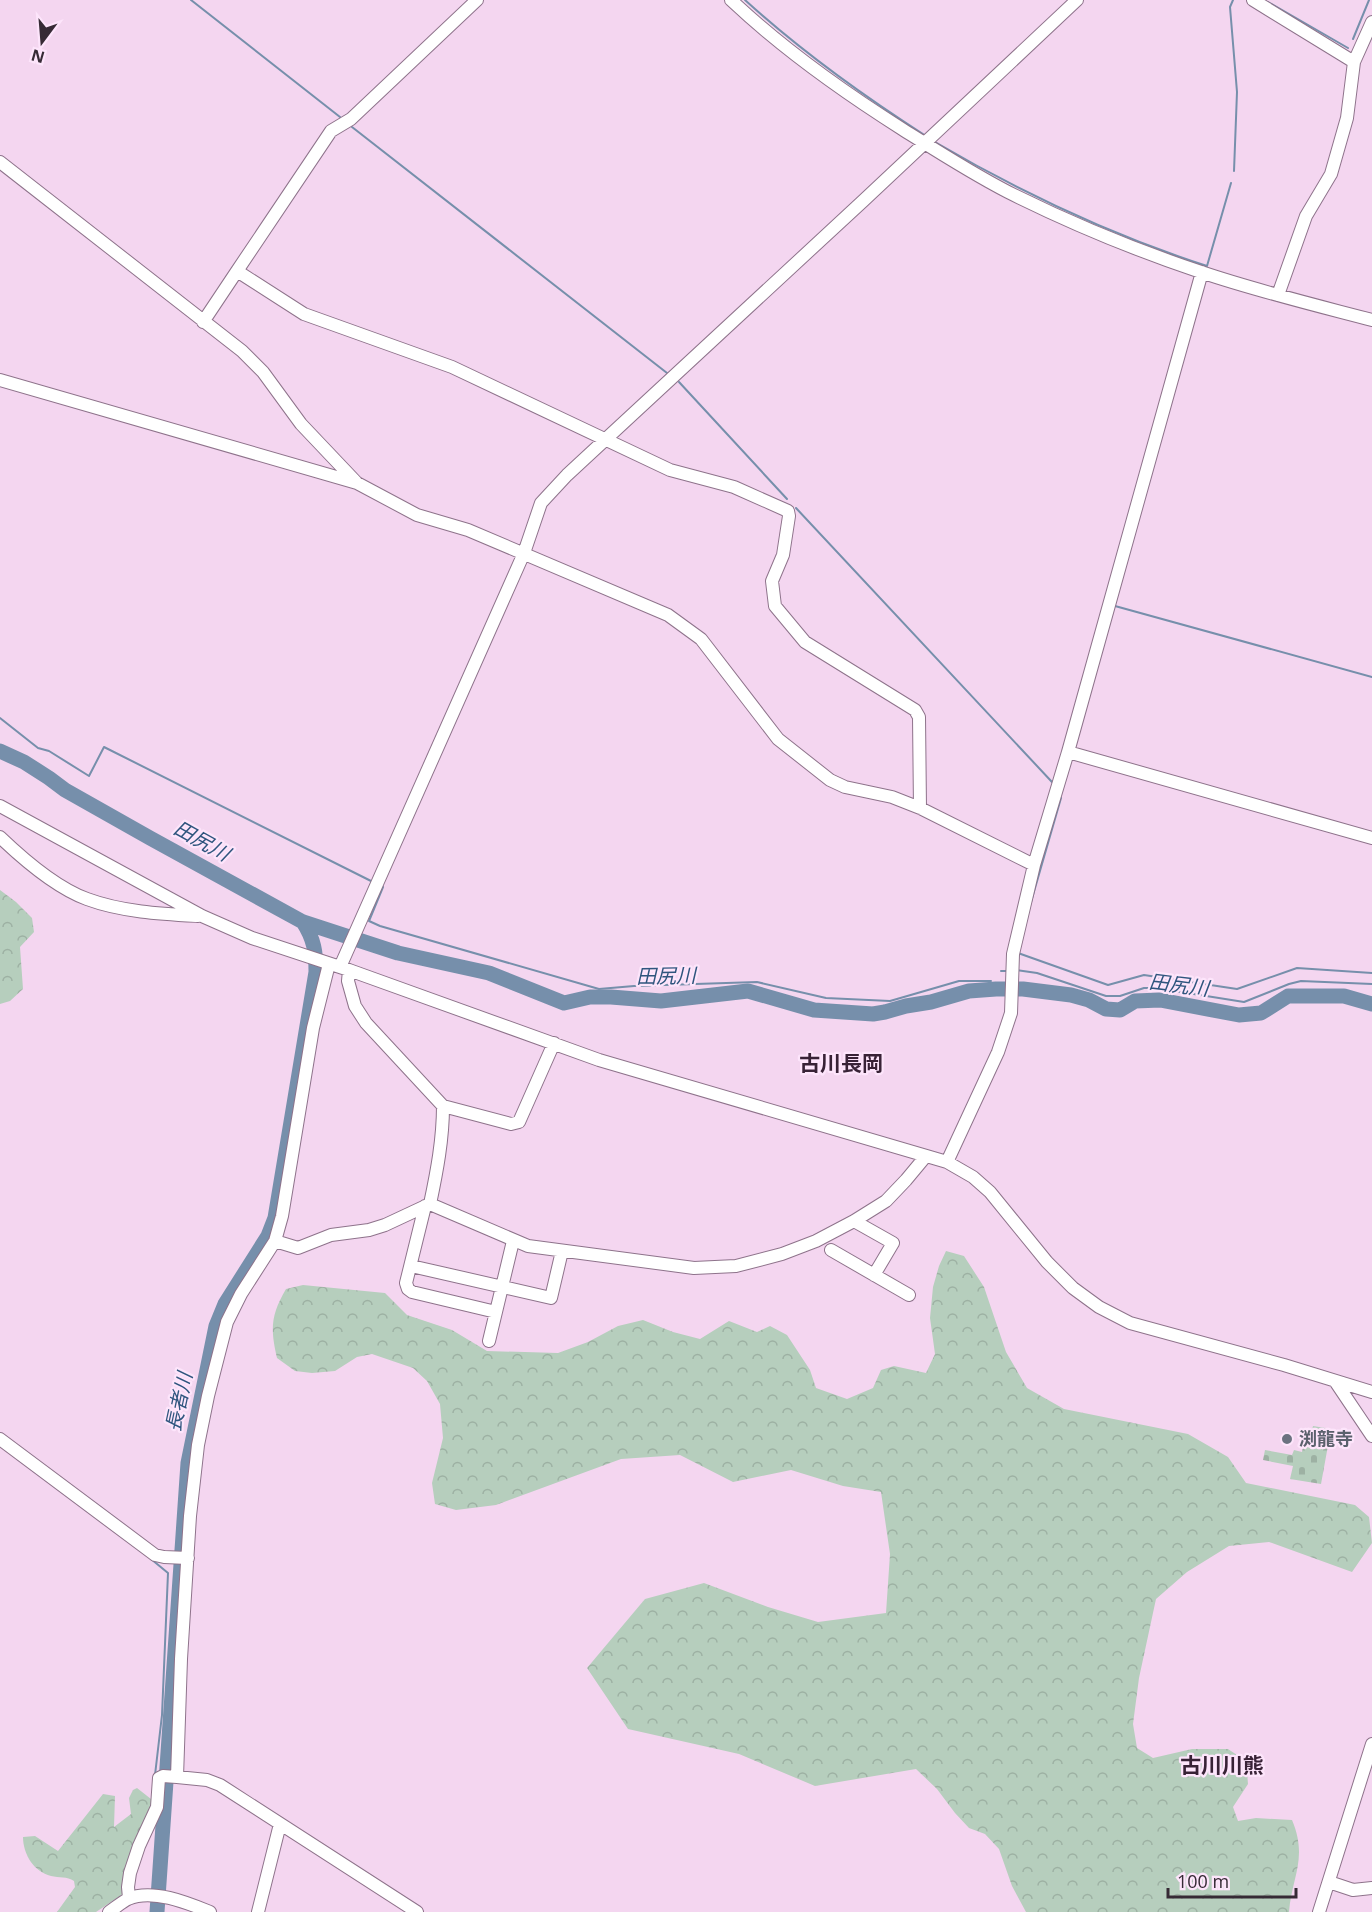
<svg xmlns="http://www.w3.org/2000/svg" width="1372" height="1912" viewBox="0 0 1372 1912" font-family="'Open Sans','Noto Sans JP',sans-serif">
<defs>
<pattern id="forest-crowns" width="20" height="18" patternUnits="userSpaceOnUse" patternTransform="scale(1.5)"><rect width="20" height="18" fill="#b6cebd"/><path d="M2 6a3 3 0 1 1 6 0M12 15a3 3 0 1 1 6 0" fill="none" stroke="#9db1a3"/></pattern>
<pattern id="cemetery-stones" width="16" height="16" patternUnits="userSpaceOnUse" patternTransform="scale(1.5)"><rect width="16" height="16" fill="#b6cebd"/><path d="M2 7V4a2 2 0 0 1 4 0v3zM10 15v-3a2 2 0 0 1 4 0v3z" fill="#9db1a3"/></pattern>
</defs>
<rect width="100%" height="100%" fill="#f4d6f0"/>
<!-- forest -->
<path fill="url(#forest-crowns)" d="M0,890L16,902L32,918L34,932L20,947L23,989L10,1001L0,1004Z
M946,1251L964,1256L984,1287L1006,1352L1027,1388L1064,1409L1188,1434L1228,1457L1246,1483L1355,1505L1369,1517L1372,1543L1352,1572L1269,1542L1229,1546L1187,1572L1156,1599L1139,1678L1133,1724L1137,1748L1153,1758L1192,1749H1228L1246,1761L1248,1784L1233,1807L1238,1821L1256,1818L1292,1820C1308,1858 1292,1876 1289,1912H1026L1012,1886L999,1849L985,1834L969,1828L955,1813L937,1789L916,1769L815,1786L739,1754L628,1729L587,1668L645,1599L704,1583L768,1607L818,1622L886,1613L890,1554L881,1492L843,1486L791,1470L733,1482L680,1455L621,1459L496,1505L456,1510L435,1504L432,1483L443,1438L440,1404L427,1381L413,1368L372,1354L357,1357L335,1371L312,1373L295,1371L277,1358C270,1328 271,1315 286,1289L303,1285L385,1293L407,1315L452,1330L487,1351L558,1353L588,1342L618,1326L643,1320L673,1332L700,1339L729,1321L757,1332L770,1326L787,1335L810,1370L816,1388L847,1399L873,1388L881,1370L894,1366L926,1373L935,1354L930,1318L933,1287L939,1266Z
M137,1788L151,1799V1810L123,1894L96,1912H57L75,1887L74,1881C67,1876 59,1878 51,1876C34,1872 23,1854 23,1837L35,1836L58,1851L103,1794L115,1796L114,1827L131,1814L129,1798L133,1790Z"/>
<!-- cemetery -->
<path fill="url(#cemetery-stones)" d="M1313,1426L1331,1429L1321,1484L1290,1479L1293,1466L1263,1460L1265,1450L1292,1455L1294,1450L1302,1452L1305,1434L1311,1435Z"/>
<g fill="none" stroke-linecap="round" stroke-linejoin="round">
<!-- stream -->
<path stroke="#768fab" stroke-width="2" d="M191,0L340,117
M745,0C801,51 862,95 926,136
M1233,0L1230,7L1237,92L1234,171
M1268,2L1348,48
M1353,39L1369,0
M352,127L667,373
M935,142C1022,193 1111,235 1207,266L1231,183
M679,382L787,499
M796,508L1052,782
M1115,606L1372,677
M0,718L38,748L49,751L89,776L104,747L371,881
M381,886L383,887L369,921L380,926L599,989L634,986L757,982L826,998L890,1001L959,981H991
M1031,902L1061,798
M1018,953L1108,985L1144,975L1237,989L1297,968L1372,973
M1016,970L1037,973L1106,996H1120L1144,988H1156L1244,1002L1289,984L1301,981L1372,984
M1001,971H1006
M151,1559L168,1573L162,1715L155,1775"/>
<!-- river -->
<path stroke="#768fab" stroke-width="15" d="M0,751L24,762L49,778L65,790L150,838L303,922L398,953L489,973L564,1003L590,997H611L661,1001L748,991L814,1010L873,1014L885,1012L906,1006L931,1002L969,991L996,989H1023L1071,995L1089,1000L1106,1009L1120,1010L1135,1001L1160,1000L1239,1015L1261,1013L1288,996H1344L1372,1004
M157,1912L188,1463L216,1326L225,1304L268,1236L275,1218L316,972C316,952 314,939 303,922"/>
<!-- minor casing -->
<g stroke="#8e738b" stroke-width="14">
<path id="minor" d="M731,0C783,49 842,91 902,129C937,151 971,173 1008,192C1070,223 1135,250 1201,272C1257,291 1315,305 1372,320
M1253,0L1354,62
M0,162L242,351L263,372L301,424L356,482
M237,271L331,131L351,119L477,0
M1278,295L1306,216L1331,174L1347,118L1354,62L1372,22
M203,322L237,271L304,314L452,367L670,470L734,487L788,511L789,516L783,555L772,581L775,606L805,642L915,710L919,717L920,808
M0,380L357,483L417,515L468,530L668,615L701,639L778,739L830,780L845,787L892,797L920,808L1034,865
M1068,752L1202,272
M0,806L202,916L252,938L349,970L599,1060L947,1162L973,1177L990,1192L1047,1262L1073,1288L1099,1307L1130,1323L1284,1365L1372,1392
M0,837C23,859 57,888 87,899C122,912 162,914 198,916
M340,967L524,553L541,503L567,475L863,201L1077,0
M349,970L348,981L355,1006L366,1023L443,1106L511,1124L519,1122L554,1043
M947,1162L998,1052L1011,1013L1013,954L1034,865L1068,752L1372,838
M430,1204L528,1246L694,1268L736,1266L782,1254L816,1241L854,1221L886,1201L906,1180L926,1156
M425,1206L406,1283L408,1289L412,1292L496,1312
M854,1221L893,1243L874,1275
M275,1241L298,1248L331,1235L369,1230L385,1225L430,1204C437,1171 443,1139 443,1106
M831,1250L909,1295
M411,1266L551,1298L562,1251
M489,1341L513,1241
M1335,1381L1372,1436
M0,1439L155,1555L164,1557L188,1558
M177,1777L207,1780L220,1785L417,1912
M1329,1882L1353,1890L1372,1888
M129,1898L128,1887L130,1873L139,1846L157,1807L159,1778L163,1776L177,1777L181,1659L190,1516L198,1445L208,1396L227,1322L241,1294L275,1241L282,1216L313,1028L329,964
M109,1912C115,1908 122,1902 128,1899C152,1888 188,1903 210,1912
M258,1912L280,1824
M1319,1912L1372,1744"/>
</g>
<!-- minor -->
<use href="#minor" stroke="#fff" stroke-width="12"/>
</g>
<!-- markers -->
<circle fill="#6b7280" stroke="#fde5fb" stroke-width="2" cx="1287" cy="1439" r="6"/>
<g text-anchor="middle" stroke-width="4.5" stroke-linejoin="round" paint-order="stroke">
<!-- worship labels -->
<g font-size="18" font-weight="bold" fill="#5b616d" stroke="#fde5fb" text-anchor="start">
<text x="1299" y="1445">渕龍寺</text>
</g>
<!-- water labels -->
<g font-size="20" font-style="italic" fill="#2f557e" stroke="#fde5fb">
<text transform="translate(202 841) rotate(29)" y="7">田尻川</text>
<text transform="translate(666 976) rotate(-1)" y="7">田尻川</text>
<text transform="translate(1179 985) rotate(7)" y="7">田尻川</text>
<text transform="translate(179 1402) rotate(-78)" y="7">長者川</text>
</g>
<!-- quarter labels -->
<g font-size="21" font-weight="bold" fill="#382236" stroke="#fde5fb">
<text x="841" y="1071">古川長岡</text>
<text x="1222" y="1773">古川川熊</text>
</g>
</g>
<!-- north arrow -->
<g transform="translate(42 42) rotate(196)" stroke="#fde5fb" stroke-width="4.5" paint-order="stroke">
<path d="M0-4.5L10 22L0 15L-10 22Z" fill="#362a35"/>
<text y="-9" font-size="16" font-weight="bold" text-anchor="middle" fill="#362a35">N</text>
</g>
<!-- scale -->
<path d="M1168 1888v9h128v-9" fill="none" stroke="#362a35" stroke-width="3"/>
<text x="1177" y="1888" font-size="18" fill="#362a35" stroke="#fde5fb" stroke-width="4.5" paint-order="stroke">100 m</text>
</svg>
